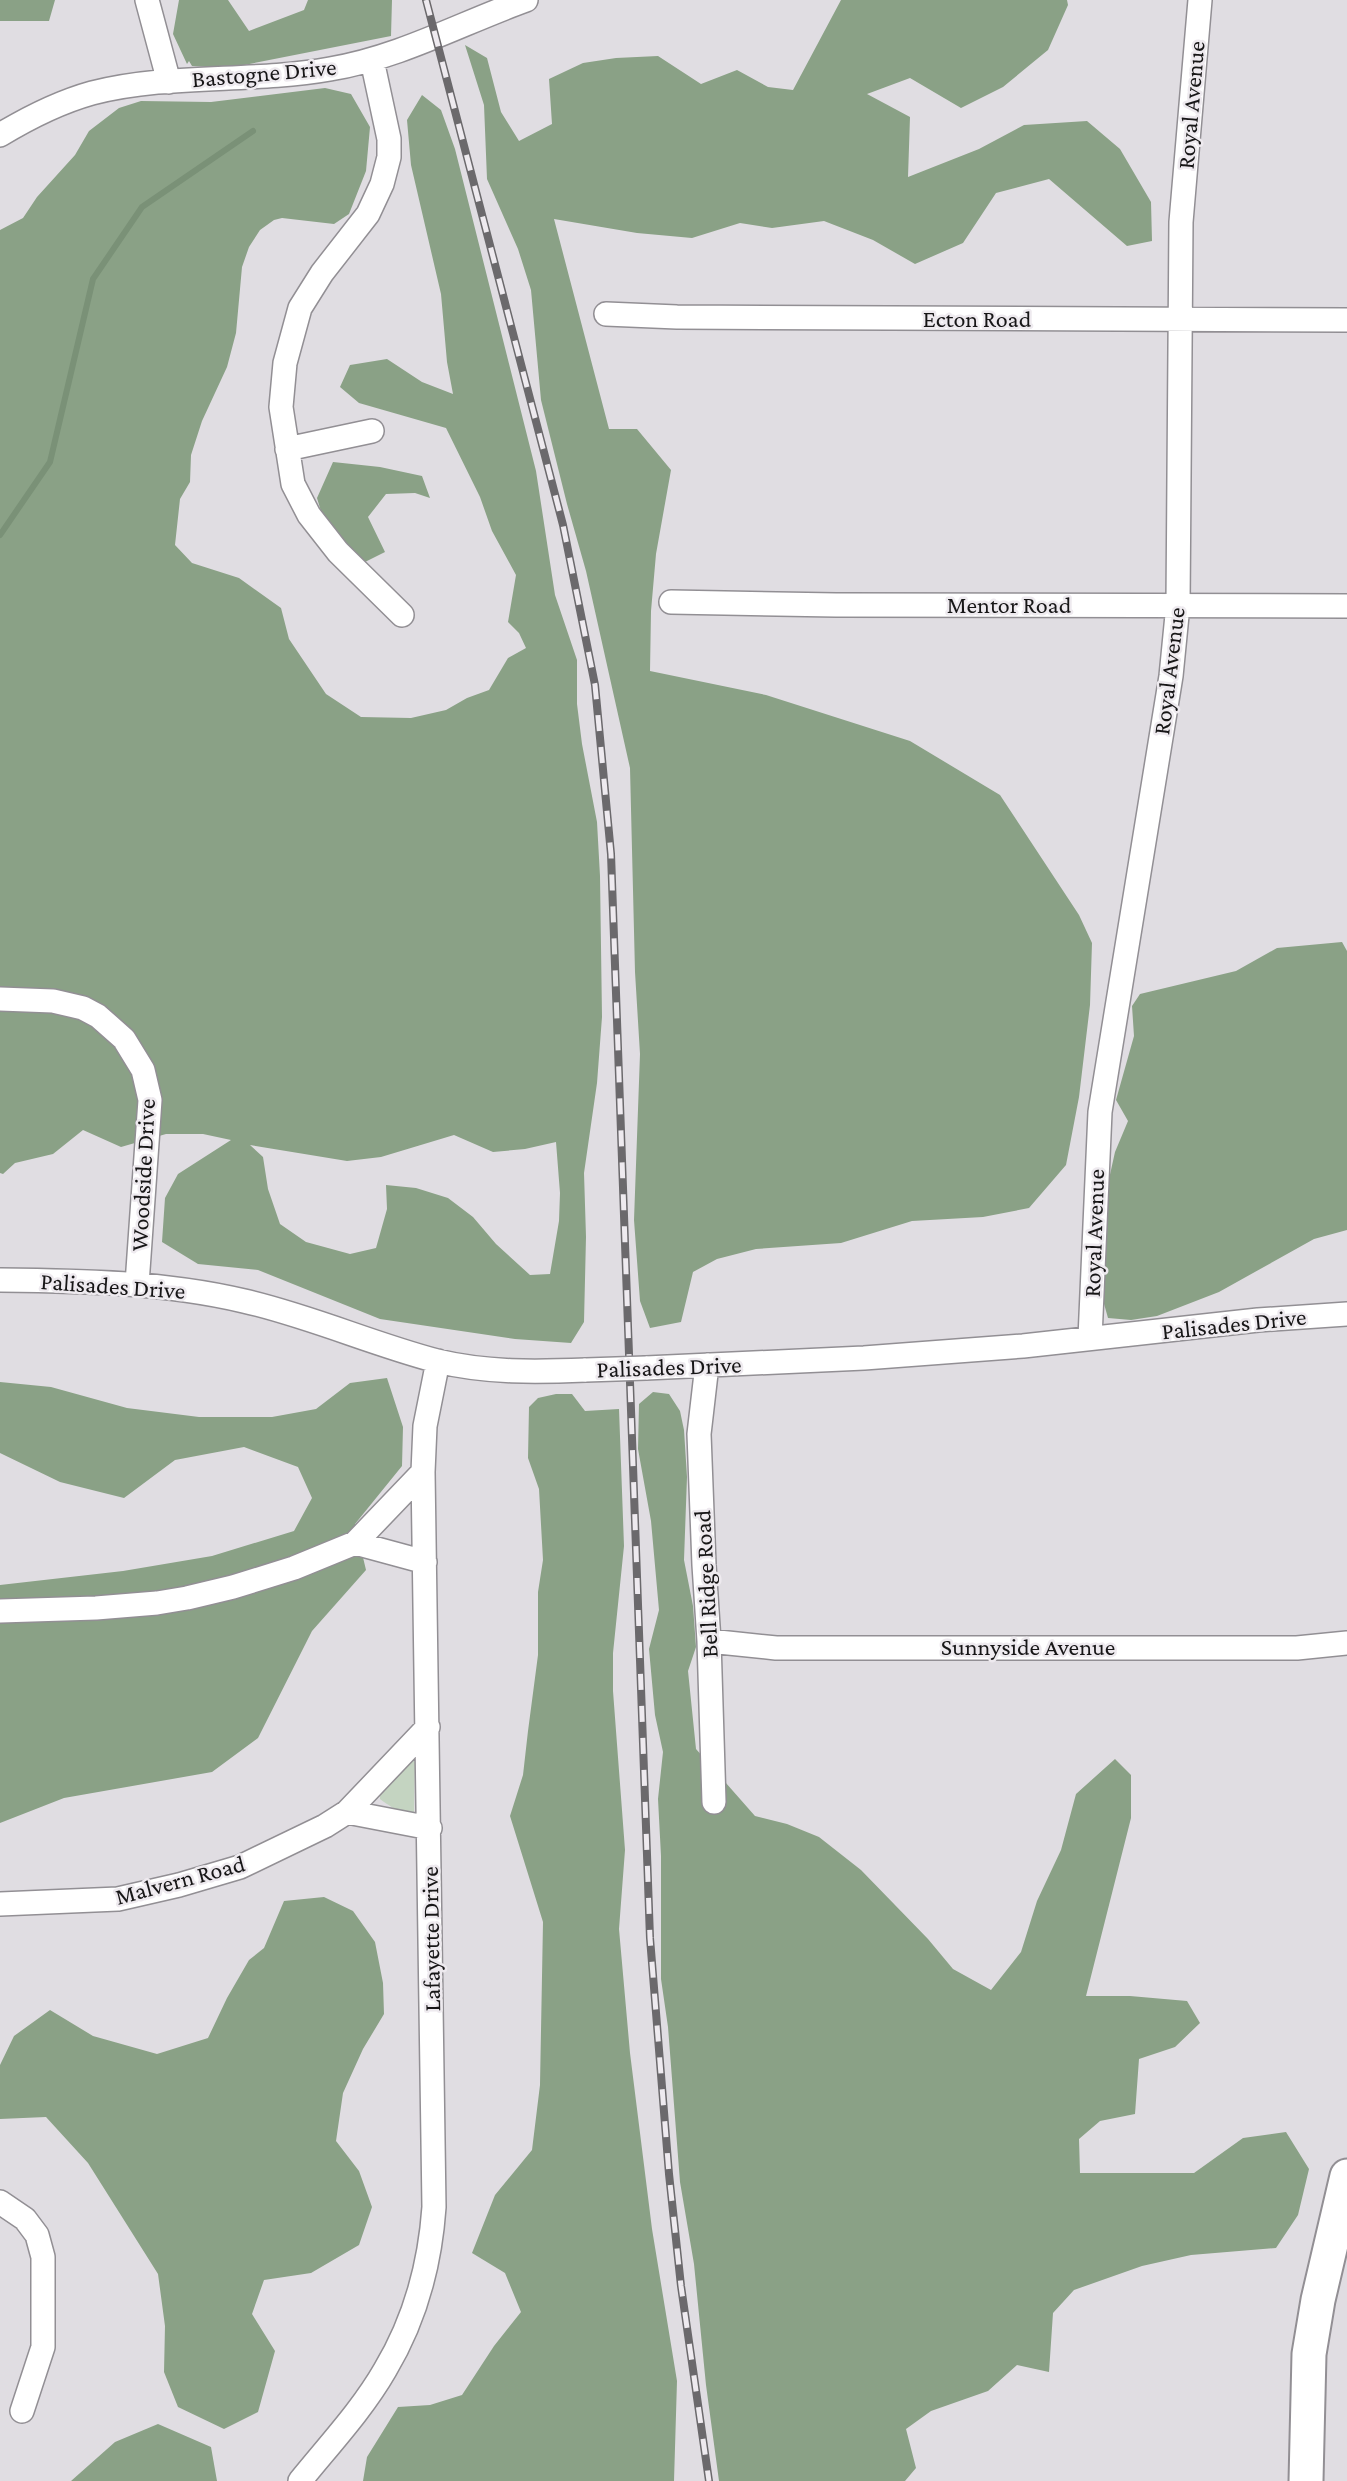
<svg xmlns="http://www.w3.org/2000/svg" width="1347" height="2481" viewBox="0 0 1347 2481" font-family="'Crimson Pro',serif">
<rect width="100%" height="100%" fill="#e0dde2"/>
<!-- green -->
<path fill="#c4d4c1" d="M413,1758L415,1762L414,1815C402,1814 389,1806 380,1799V1794Z"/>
<!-- forest -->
<path fill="#8aa186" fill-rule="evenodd" d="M0,0H55L49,21H0Z
M179,0H228L249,31L304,10L308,0H392L391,36L229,68L192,66L189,61L187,64L173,34Z
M841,0H1067L1068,5L1048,50L1003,87L961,108L910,78L867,94L910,117L908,177L979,149L1024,125L1087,121L1120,149L1151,202L1152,241L1127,246L1049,179L996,193L963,243L915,264L873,240L824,221L772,228L740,223L692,238L637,233L554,219L609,429H637L671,470L656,554L651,611L650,671L766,695L910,741L1000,795L1079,915L1092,943L1090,1005L1079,1097L1066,1165L1029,1208L983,1217L912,1221L841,1243L756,1249L717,1259L693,1272L681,1322L650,1328L640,1301L634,1220L640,1054L635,972L630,768L586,571L567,504L541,400L531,290L518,249L487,179L484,105L465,45L487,58L501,112L519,141L552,124L549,79L583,63L616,58L658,56L701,84L737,70L768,87L793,90Z
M325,88L351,94L370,127L366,171L349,214L334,224L282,218L274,220L260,230L249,247L242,267L236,333L227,367L202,421L191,455L190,482L180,499L175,545L192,563L239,578L281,608L289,639L326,694L361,717L411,718L446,710L467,698L489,690L508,658L526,648L519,633L508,622L516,575L492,531L480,497L446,428L359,403L340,387L350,365L387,359L422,382L453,394L447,362L441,294L411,165L407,120L422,95L441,110L455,149L536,471L555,595L577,660V704L582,744L597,822L600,876L602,1017L597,1083L584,1173L586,1237L584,1322L571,1343L515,1339L380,1319L258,1270L198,1264L162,1242L165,1198L178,1174L231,1140L203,1134H166L121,1147L83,1130L53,1154L15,1163L3,1174L0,1173V230L23,218L37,197L75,155L89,131L119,108L141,101L211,102ZM454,1135L493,1152L525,1149L556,1142L560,1193L559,1221L550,1274L530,1275L496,1244L473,1217L448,1198L416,1188L386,1185L387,1209L376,1248L350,1254L306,1242L280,1224L268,1189L263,1157L250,1145L347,1161L381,1157Z
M333,462L380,467L422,476L430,498L415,493L386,494L368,517L385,552L363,563L328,535L317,498Z
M1342,942L1347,951V1230L1314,1239L1219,1292L1157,1316L1131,1320L1108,1318L1099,1286L1107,1188L1115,1152L1128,1121L1116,1100L1134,1036L1132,1006L1140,994L1236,971L1277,948Z
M387,1378L403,1427L402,1466L355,1524L366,1570L312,1631L258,1738L212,1772L64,1798L0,1823V1585L123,1571L212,1556L294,1531L312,1498L298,1467L244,1447L175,1460L124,1498L60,1482L0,1453V1382L51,1387L127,1408L199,1417H272L316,1409L350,1383Z
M653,1392L669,1394L680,1411L684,1430L687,1477L684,1560L693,1606L696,1647L688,1671L696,1749L755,1816L787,1824L819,1837L861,1870L928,1939L953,1969L991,1990L1021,1952L1037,1901L1061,1850L1076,1794L1115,1759L1131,1775V1818L1086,1996H1130L1187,2001L1200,2023L1175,2047L1139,2059L1135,2114L1100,2121L1079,2139L1080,2173H1194L1243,2138L1286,2132L1309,2169L1298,2215L1276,2248L1191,2255L1142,2266L1074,2290L1053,2313L1049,2372L1017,2365L988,2391L931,2411L906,2429L916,2468L905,2481H719L706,2385L694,2264L680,2182L668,2027L661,1979V1856L658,1799L663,1752L655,1715L649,1649L659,1610L651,1521L638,1449L639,1404Z
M556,1394H572L585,1411L619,1409L624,1546L613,1653V1691L625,1850L619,1929L630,2053L652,2229L677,2381L674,2481H363L367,2457L398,2407L430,2405L462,2395L494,2346L521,2312L505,2273L472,2253L495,2195L532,2150L540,2085L543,1922L510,1816L523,1775L528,1731L538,1655V1592L543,1560L539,1489L528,1458L529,1407L538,1398Z
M324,1897L353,1911L375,1942L383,1983L384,2014L363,2049L343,2093L336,2141L359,2171L372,2207L359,2245L311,2273L264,2280L252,2314L275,2351L258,2412L224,2429L178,2407L164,2372L165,2326L158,2274L88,2163L46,2117L0,2119V2065L14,2036L50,2010L93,2036L157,2054L208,2038L227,1998L249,1960L264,1948L284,1901Z
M158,2424L211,2447L217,2481H71L115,2442Z"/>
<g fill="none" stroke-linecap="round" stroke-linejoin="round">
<!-- stream -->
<path stroke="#7a9177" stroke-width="6" d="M0,535L50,462L93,279L142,207L253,131"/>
<!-- street casing -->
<g stroke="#928f94" stroke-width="26">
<path id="street" d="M147,0L169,82
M372,60L389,139V157L382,184L368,214L322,273L300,308L285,363L281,407L293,484L309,515L338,552L402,615
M0,135C28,118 60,102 92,93C169,73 252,83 330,69C398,58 462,23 526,0
M606,314L677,317L1347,320
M287,449L372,431
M671,602L836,605L1347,606
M0,999L53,1001L83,1008L98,1016L124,1039L143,1070L150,1100L137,1284
M0,1280C82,1281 164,1282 244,1301C310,1316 372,1344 437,1361C487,1373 536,1372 586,1370
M1090,1338L1100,1112L1171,676L1178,605L1181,222L1200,0
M707,1365L699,1434L704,1565L709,1641L714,1802
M646,1368L864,1358L1023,1346L1258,1320L1347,1314
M355,1543L423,1472
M0,1611L96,1608L157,1603L187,1598L233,1587L294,1568L355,1543L425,1562
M709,1641L776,1648H1297L1347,1643
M347,1812L428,1727
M0,1904L118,1899L179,1885L240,1867L325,1826L347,1812L430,1828
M0,2202L25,2219L37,2235L43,2257V2347L22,2411
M300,2481C329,2445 362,2410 385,2370C415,2320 430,2265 434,2207L423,1472L425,1426L438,1361"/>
</g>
<!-- secondary casing -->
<g stroke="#928f94" stroke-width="37">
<path id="secondary" d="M1306,2481L1309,2354L1318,2300L1347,2176"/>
</g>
<!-- street -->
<use href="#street" stroke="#fff" stroke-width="23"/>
<!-- secondary -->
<use href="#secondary" stroke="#fff" stroke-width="33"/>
<!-- rail casing -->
<g stroke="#6b696c" stroke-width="8">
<path id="rail" d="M426,0L563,525L595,685L611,854L650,1938L669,2174L681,2286L709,2481"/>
</g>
<!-- rail -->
<use href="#rail" stroke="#eeeaef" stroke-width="5" stroke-dasharray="16" stroke-linecap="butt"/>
<!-- street-bridge casing -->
<g stroke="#928f94" stroke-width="26" stroke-linecap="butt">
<path id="street-bridge" d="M586,1370L646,1368"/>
</g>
<!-- street-bridge -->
<use href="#street-bridge" stroke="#fff" stroke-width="23"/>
</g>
<g text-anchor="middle" stroke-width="5" stroke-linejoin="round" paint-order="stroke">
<!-- street labels -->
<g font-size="24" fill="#171617" stroke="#eeeaef">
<text transform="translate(264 73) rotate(-5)" y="8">Bastogne Drive</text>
<text transform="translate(1191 105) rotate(-85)" y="8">Royal Avenue</text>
<text x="977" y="327">Ecton Road</text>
<text x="1009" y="613">Mentor Road</text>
<text transform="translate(1169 671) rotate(-83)" y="8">Royal Avenue</text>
<text transform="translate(143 1175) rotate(-87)" y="8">Woodside Drive</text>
<text transform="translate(1094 1233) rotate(-88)" y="8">Royal Avenue</text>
<text transform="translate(113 1286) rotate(4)" y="8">Palisades Drive</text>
<text transform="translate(1234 1324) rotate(-6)" y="8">Palisades Drive</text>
<text transform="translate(669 1367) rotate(-2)" y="8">Palisades Drive</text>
<text transform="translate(706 1584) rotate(-93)" y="8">Bell Ridge Road</text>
<text x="1028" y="1655">Sunnyside Avenue</text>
<text transform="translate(180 1880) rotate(-15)" y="8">Malvern Road</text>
<text transform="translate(431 1939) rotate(-91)" y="8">Lafayette Drive</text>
</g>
</g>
</svg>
